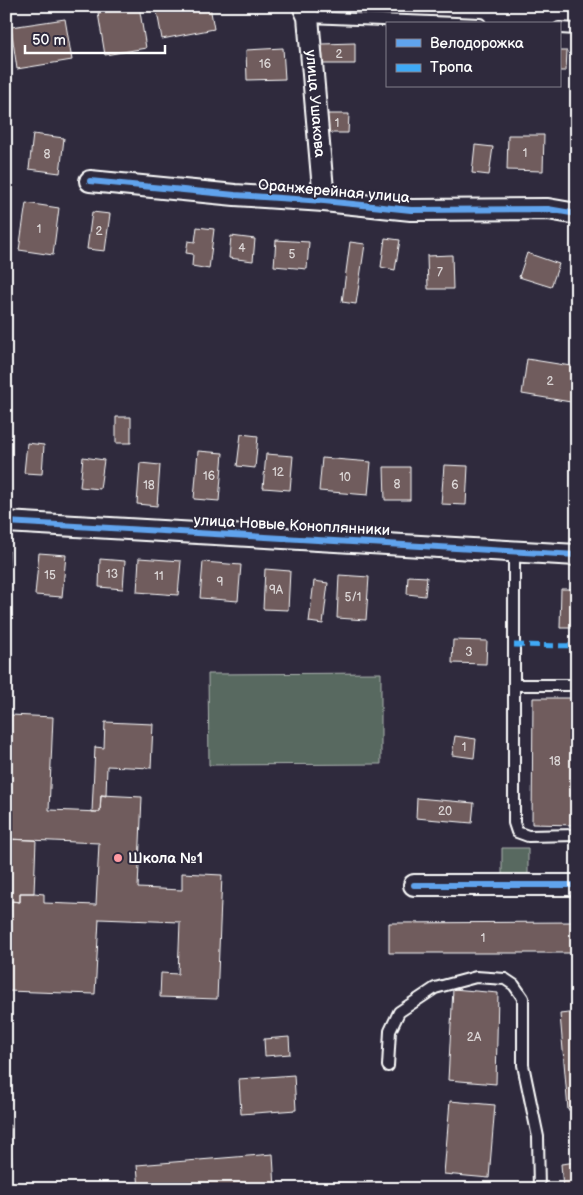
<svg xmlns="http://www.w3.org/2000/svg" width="583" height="1195" viewBox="0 0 583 1195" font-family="'Balsamiq Sans',sans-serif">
<rect width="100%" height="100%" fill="#2f2a3d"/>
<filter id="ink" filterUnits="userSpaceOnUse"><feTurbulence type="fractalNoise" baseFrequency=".02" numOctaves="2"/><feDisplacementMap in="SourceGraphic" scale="10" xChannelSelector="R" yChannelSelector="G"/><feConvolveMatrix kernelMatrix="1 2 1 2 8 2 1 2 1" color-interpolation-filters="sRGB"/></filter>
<g filter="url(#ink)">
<!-- green -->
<path fill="#586961" stroke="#acb4b0" d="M381,673V764L209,765L208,674Z
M502,848H528V878H502Z"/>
<!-- building -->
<path fill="#6f5b5d" stroke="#fff" d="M139,6L146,48L105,55L98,13Z
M156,6H210L214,29L162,39Z
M65,19L72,60L17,69L11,27Z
M355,43V64H323L322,44Z
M283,48L285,79L247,80L246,50Z
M559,51H567L566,71H559Z
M326,114H349L348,133H325Z
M33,134L64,138L60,173L29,169Z
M508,135H544L543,171L507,170Z
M475,145L493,147L489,175L472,173Z
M26,203L59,208L53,255L19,250Z
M92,212L110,214L105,251L87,249Z
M197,227L214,229L209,269L192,266L193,254L186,253L188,241L195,242Z
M231,236L255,239L253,261L229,258Z
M385,238L400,240L395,270L381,267Z
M276,240L309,242L307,269L274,266Z
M350,242L365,244L356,304L342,302Z
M527,253L559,264L551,287L519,277Z
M452,255L453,289H428L427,256Z
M527,359L577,367V403L522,394Z
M116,417H131V443H116Z
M241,434L258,436L255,468L237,466Z
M27,443L44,445L42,474L24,473Z
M198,451L223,453L219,501L194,499Z
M266,454L293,456L290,490L263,488Z
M83,457L104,460L100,489L80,487Z
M322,458L371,462L368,495L319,491Z
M140,463L160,465L157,506L137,504Z
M444,465L468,466L466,505L441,504Z
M384,467H410V500H385Z
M6,551H9L7,595H6Z
M39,553L66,555L62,597L35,595Z
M139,558L181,561L178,595L137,592Z
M100,559L125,561L123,589L99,587Z
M203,562L241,565L238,601L200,598Z
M265,569L290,571L288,610L263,609Z
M339,575L369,577L366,620L337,618Z
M408,576L427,577L425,596L407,594Z
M314,581L328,583L323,624L309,622Z
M561,589H577V628H560Z
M453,640L487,641L486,664L452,663Z
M533,698H577V825L532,824Z
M11,715L53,717L49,810L100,812L101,795L142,797L138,888L182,890V873L222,875L217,999L160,997L161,973L178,974L180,922L99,919L95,994L7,991L11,901L20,902V893H34L44,894V903L96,905L99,843L6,839Z
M105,722L153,724L151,768L107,766L106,796L101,795L100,812H92L95,747L104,748Z
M455,736L476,739L474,758L452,755Z
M417,798L474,803L472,823L416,818Z
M6,839L36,840L34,893H20V902L11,901V906H6Z
M577,922V953H389V923Z
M453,989L498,993L496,1084L448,1080Z
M577,1012V1109L568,1110L560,1014Z
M289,1037L290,1054L265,1056L264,1039Z
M294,1075L296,1110L241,1114L239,1079Z
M450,1101L495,1105L489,1178L444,1174Z
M10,1125L12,1165L6,1166V1126Z
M273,1154L275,1189H139L137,1165Z
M577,1162V1189H563L561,1164Z
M309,1182L483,1187V1189H309Z"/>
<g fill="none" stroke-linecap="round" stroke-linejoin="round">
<!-- service casing -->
<g stroke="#fff" stroke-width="14">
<path id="service" d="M308,17L480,24
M559,28L577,29
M514,550V823L517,832L528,836L577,835
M514,685H577
M388,1066L390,1031L399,1012L435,988L476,977L505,979L514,985L523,998V1065L538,1137L539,1189"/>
</g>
<!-- minor casing -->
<g stroke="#fff" stroke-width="24">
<g id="minor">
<path id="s1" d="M303,6L308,17L324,201"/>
<path d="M90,181L235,195L324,201L411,210L548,209L577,214"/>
<path d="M6,522L577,555"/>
<path d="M414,885H577"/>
</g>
</g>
<!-- service -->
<use href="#service" stroke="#2f2a3d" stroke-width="10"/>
<!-- minor -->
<use href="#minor" stroke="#2f2a3d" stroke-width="20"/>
<!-- quiet -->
<path stroke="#3fa9f5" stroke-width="5" stroke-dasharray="10 5" stroke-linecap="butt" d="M514,645L577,646"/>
<!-- cycleway casing -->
<g stroke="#2f2a3d" stroke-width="9">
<path id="cycleway" d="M90,181L235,195L324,201L411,210L548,209L577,214
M6,522L577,555
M414,885H577"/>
</g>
<!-- cycleway -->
<use href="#cycleway" stroke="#60a3ed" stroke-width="6"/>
</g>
</g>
<!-- markers -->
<circle fill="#ff9aa2" stroke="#2f2a3d" stroke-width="2" cx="118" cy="858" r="5"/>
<g text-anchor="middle" stroke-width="4" stroke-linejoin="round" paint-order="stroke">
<!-- number labels -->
<g font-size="12" fill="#dbd6d6">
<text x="339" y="58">2</text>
<text x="265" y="68">16</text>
<text x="337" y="127">1</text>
<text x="525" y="157">1</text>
<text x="47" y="158">8</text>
<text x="39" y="233">1</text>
<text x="99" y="235">2</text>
<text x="242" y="252">4</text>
<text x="292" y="258">5</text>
<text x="440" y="276">7</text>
<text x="550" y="385">2</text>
<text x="278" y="476">12</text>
<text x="209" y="480">16</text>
<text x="345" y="481">10</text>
<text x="397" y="488">8</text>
<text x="149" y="489">18</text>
<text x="455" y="489">6</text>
<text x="112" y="578">13</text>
<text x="50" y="579">15</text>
<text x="159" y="580">11</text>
<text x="220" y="586">9</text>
<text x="276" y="594">9А</text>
<text x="353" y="601">5/1</text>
<text x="469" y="656">3</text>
<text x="464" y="751">1</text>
<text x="555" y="765">18</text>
<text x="445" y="815">20</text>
<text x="483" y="942">1</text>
<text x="474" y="1041">2А</text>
</g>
<!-- street labels -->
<g font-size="15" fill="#fff" stroke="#2f2a3d">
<text dy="5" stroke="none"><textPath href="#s1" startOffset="99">улица Ушакова</textPath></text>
<text transform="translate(334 191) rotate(5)" y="5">Оранжерейная улица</text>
<text transform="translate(292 525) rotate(3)" y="5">улица Новые Коноплянники</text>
</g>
<!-- poi labels -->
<g font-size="15" font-weight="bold" fill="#fff" stroke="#2f2a3d" text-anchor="start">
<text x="128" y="863">Школа №1</text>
</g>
</g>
<!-- margin -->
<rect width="583" height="1195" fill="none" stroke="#2f2a3d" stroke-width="25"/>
<rect x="12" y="12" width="558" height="1170" fill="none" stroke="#fff" stroke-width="2" filter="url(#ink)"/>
<!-- legend -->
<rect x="386" y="22" width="175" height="65" fill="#2f2a3d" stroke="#827f8b"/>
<rect x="396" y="39" width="25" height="8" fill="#60a3ed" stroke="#827f8b"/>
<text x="430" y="48" font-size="15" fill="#ffffff">Велодорожка</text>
<rect x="396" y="64" width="25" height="8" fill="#3fa9f5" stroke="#827f8b"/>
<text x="430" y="72" font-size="15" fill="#ffffff">Тропа</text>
<!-- scale -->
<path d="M25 45v8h140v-8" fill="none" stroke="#ffffff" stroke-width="2.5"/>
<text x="32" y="45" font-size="15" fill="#ffffff" stroke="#2f2a3d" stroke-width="4" paint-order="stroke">50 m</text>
</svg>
